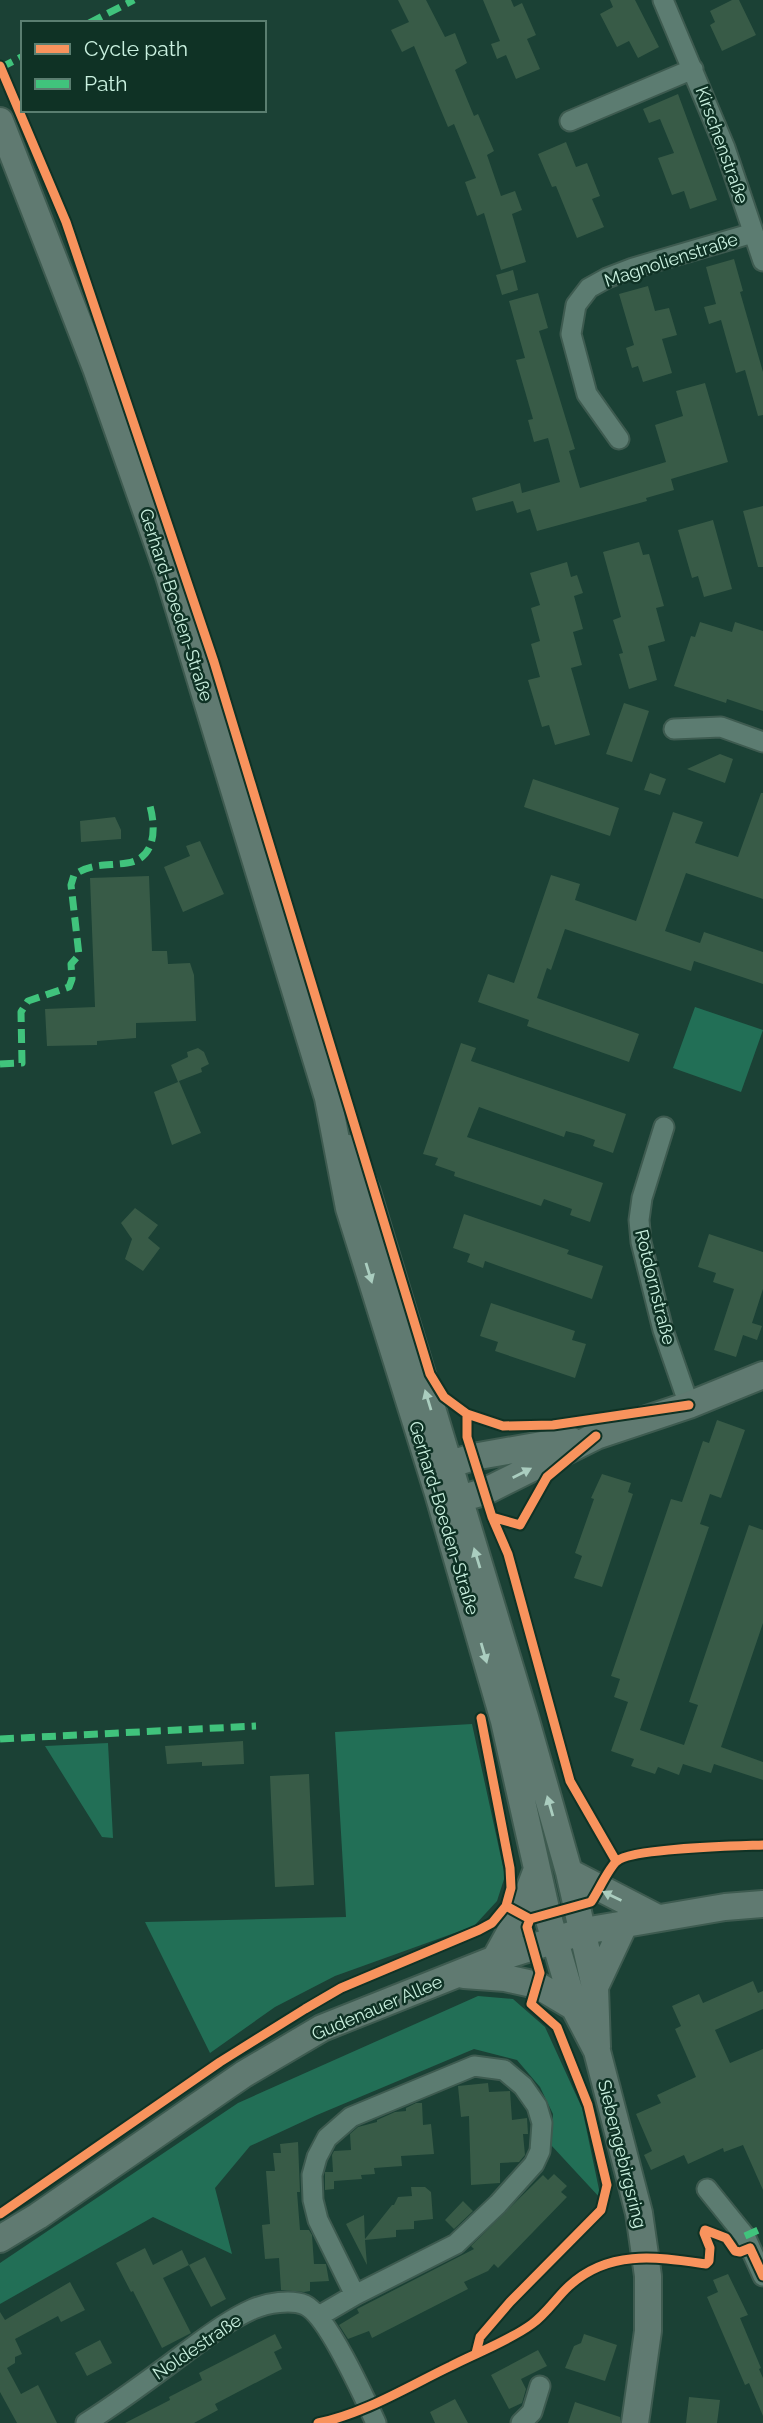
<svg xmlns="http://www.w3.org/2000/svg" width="763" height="2423" viewBox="0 0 763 2423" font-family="Raleway,sans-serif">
<rect width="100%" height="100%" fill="#1b4135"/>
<!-- green -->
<path fill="#226f56" d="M695,1007L763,1030L741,1092L673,1068Z
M472,1724L505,1876L497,1901L474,1926L335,1976L275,2007L210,2053L145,1922L346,1917L335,1732Z
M108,1743L113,1838L102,1837L45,1746Z
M478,1996L513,1999L545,2027L582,2108L601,2199L551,2145L553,2114L540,2087L517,2060L474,2049L317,2115L250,2146L215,2188L232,2254L153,2217L0,2304V2263L238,2103Z"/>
<!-- building -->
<path fill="#385b47" d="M398,0H426L445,37L455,33L467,63L455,70L474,116L478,114L494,151L487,155L501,196L515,191L522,210L512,214L526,262L501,270L484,213L477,216L465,182L476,178L454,124L448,127L414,46L402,52L391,30L409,22Z
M483,0H511L514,7L522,3L536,35L527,39L540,69L516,79L506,55L497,59L491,44L500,41Z
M610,0H635L659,47L638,58L629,41L617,47L600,14L613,7Z
M732,0H739L756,35L722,51L710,25L715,22L710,11Z
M678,94L717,200L690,209L684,191L672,195L658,158L674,153L660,119L649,123L643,109Z
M566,142L576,167L587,163L600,196L592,199L604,227L577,238L556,186L552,187L538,154Z
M734,259L743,291L740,292L763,372V415L758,416L745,370L736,373L721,320L709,324L704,307L716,304L706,267Z
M513,270L518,290L502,295L496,275Z
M648,286L655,311L669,308L677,335L662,339L672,373L643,382L638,366L632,368L626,348L634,345L619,294Z
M538,293L548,328L539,331L575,449L569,451L580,488L666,462L655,425L683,416L676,391L705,383L728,462L671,479L674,490L646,498L647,501L537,531L530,509L517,513L513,501L476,511L472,498L520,483L522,493L560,482L548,438L534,442L528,420L533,419L516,360L525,358L509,301Z
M763,506V567H758L743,511Z
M713,520L732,589L704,597L698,576L692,578L678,530Z
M639,542L643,555L649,554L664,606L656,608L665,641L648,646L657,680L629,689L619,654L623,653L613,620L621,617L603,552Z
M567,562L571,577L577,575L583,593L574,596L583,629L573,632L582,665L571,668L590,735L555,745L549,725L542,727L528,680L540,677L531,644L540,641L531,608L540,605L530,573Z
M700,622L732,632L735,622L763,631V711L727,699L726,703L674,686L691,636L695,637Z
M624,703L649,711L632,762L606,754Z
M720,754L733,759L725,783L687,769Z
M650,773L666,779L660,795L644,790Z
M533,779L619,808L610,836L524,807Z
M761,793H763V899L686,873L665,931L700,943L704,932L763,952V984L694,961L691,971L565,929L551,970L547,968L537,998L639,1034L629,1062L527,1026L529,1020L478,1002L488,974L514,983L551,875L580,884L575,900L636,921L673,812L703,822L695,843L738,857Z
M115,817L121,830V839L81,842L80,821Z
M200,841L224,894L183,912L164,867L190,856L186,846Z
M149,876L152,951H167L168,964L190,963L194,975L196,1021L136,1023V1038L97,1041V1045L47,1046L45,1009L95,1007L90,878Z
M461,1043L476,1048L471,1061L626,1114L613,1153L593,1146L595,1140L581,1135L566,1131L564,1137L479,1107L467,1137L603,1183L590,1222L570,1215L572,1209L544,1199L541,1206L454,1176L455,1172L435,1165L438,1158L423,1154Z
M198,1048L204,1052L209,1064L201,1068L202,1072L179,1081L201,1133L172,1145L154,1092L178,1082L171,1065L188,1057L187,1052Z
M135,1208L158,1225L148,1238L160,1248L143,1271L125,1259L132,1239L121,1223Z
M464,1214L569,1250L567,1254L603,1266L592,1299L485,1261L483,1268L467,1262L470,1254L453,1248Z
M709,1234L763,1252V1289L752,1323L762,1326L757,1340L743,1335L736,1357L714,1350L734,1289L713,1282L716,1273L698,1267Z
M491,1303L575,1331L572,1340L586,1344L575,1378L495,1351L498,1342L480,1336Z
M717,1420L745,1430L721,1498L710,1494L700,1524L709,1527L640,1730L684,1745L698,1705L689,1702L749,1525L763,1530V1623L721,1747L763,1762V1780L714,1764L711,1773L683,1764L679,1775L658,1767L655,1774L631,1766L634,1759L611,1751L628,1702L614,1697L620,1679L611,1676L671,1499L682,1502L703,1441L709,1443Z
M602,1474L631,1483L628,1492L633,1494L602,1587L574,1578L582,1556L575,1553L594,1499L591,1498Z
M243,1741L244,1764L202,1766V1762L167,1764L165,1746Z
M309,1774L314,1885L275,1887L270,1776Z
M753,1981L758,1993L763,1991V2009L715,2030L730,2063L763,2049V2190L743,2145L724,2152L723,2148L688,2164L684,2155L651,2170L644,2155L652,2151L636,2114L661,2103L657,2095L696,2077L675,2029L681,2026L672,2006L699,1994L703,2003Z
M488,2083L489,2092L510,2091L512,2120L527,2118L528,2134H523L525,2155L519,2162L500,2163V2183L471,2185L469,2116L461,2117L458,2086Z
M416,2103H422L423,2125L431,2124L434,2154L401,2156L402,2166L374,2168L375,2174L361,2175L362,2179L334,2181V2178V2189L325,2190V2172H333L332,2155L334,2151L351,2150L350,2134L358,2127L377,2122V2120L395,2112L406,2111V2108Z
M298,2142L300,2192H297L300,2230H309L312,2235L314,2264H326L329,2281L310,2282V2291L304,2292L281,2290L279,2258L265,2259L262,2225L270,2224L266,2171H275L273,2153H281L280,2144Z
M554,2174L567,2186L561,2192L567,2197L498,2268L494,2264L488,2271L464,2282L468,2289L372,2338L369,2331L348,2339L339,2325L359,2313L357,2309L474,2249L471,2246L543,2175L548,2180Z
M411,2187H425L431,2192L433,2219L414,2221V2229L396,2230V2237L365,2240L367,2265L346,2224L364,2215L365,2239L392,2205H394L398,2197L412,2196Z
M463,2201L473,2211L454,2229L445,2220Z
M145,2248L153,2265L182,2250L189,2265L205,2257L226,2299L211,2307L189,2265L163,2278L191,2333L162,2348L133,2291L131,2292L116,2263Z
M728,2274L748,2315L740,2318L761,2368L759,2369L763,2378V2416L749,2383L745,2385L707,2297L718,2292L713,2280Z
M70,2282L85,2310L61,2322L58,2316L15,2339L22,2354L15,2357V2363L7,2368L21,2394L38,2385L57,2423H17L0,2392V2312L5,2320Z
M275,2334L282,2348L274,2352L282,2369L215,2404L218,2410L194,2423H125L170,2400L169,2397L202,2380L199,2373Z
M584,2334L617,2345L605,2381L565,2368L574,2346L581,2343Z
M100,2340L112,2363L87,2376L75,2353Z
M538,2350L547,2366L521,2379L526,2389L522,2403L509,2409L491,2375Z
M689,2397L720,2400L717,2423H686Z
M455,2399L468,2423H435L430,2412Z
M575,2402L620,2417V2423H568Z"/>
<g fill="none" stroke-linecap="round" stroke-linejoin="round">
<!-- street casing -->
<g stroke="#3e5b50" stroke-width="23">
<path id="street" d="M663,0L725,148L763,261
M570,121L693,69
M619,439L587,394L571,334L576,305L589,288L607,278L633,268L753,233
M674,729L721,727L763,742
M664,1127L642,1198L639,1220L641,1242L663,1330L689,1405
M707,2189L745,2236L763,2276
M319,2316L355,2295L456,2244L498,2204L534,2164L540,2151L542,2123L537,2106L523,2086L504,2070L474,2066L351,2117L327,2138L317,2157L312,2175L313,2200L318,2220L355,2295
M86,2423C119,2402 150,2379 182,2355C204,2339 228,2320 253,2309C267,2303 291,2299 305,2305C327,2315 365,2399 376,2423
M521,2423L532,2412L540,2386"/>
</g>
<!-- secondary casing -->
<g stroke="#3e5b50" stroke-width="30">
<path id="secondary" d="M0,121L96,368L168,573L328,1098L349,1208L438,1493L504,1721L547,1913L574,2007L597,2051L639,2213L648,2276V2331L635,2423
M349,1148L367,1192L525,1717L569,1872L595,1987L597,2047
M438,1477L448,1465L473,1457L570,1440
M442,1495L451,1500L459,1499L484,1492L596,1436L689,1405L763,1375
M569,1872L656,1917
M495,1959L520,1914L537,1869
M464,1975L505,1978L537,1985L574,2007
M595,1987L625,1923
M0,2239L38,2216L244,2074L322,2028L495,1959L584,1931L725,1907L763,1904"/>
</g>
<!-- street -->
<use href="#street" stroke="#5c7c71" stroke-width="19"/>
<!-- secondary -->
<use href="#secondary" stroke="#607a71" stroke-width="26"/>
<!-- quiet -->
<path stroke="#40c37c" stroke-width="7" stroke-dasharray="14 7" stroke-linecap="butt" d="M89,23L134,0
M0,68L23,56
M0,1064L22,1063L21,1012L28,1001L69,987L72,979L71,964L79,955L71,885L74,875C91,863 107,866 127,863C156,859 156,828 150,806
M0,1739L256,1726
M745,2236L763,2228"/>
<!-- cycleway casing -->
<g stroke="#0f3225" stroke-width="13">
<path id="cycleway" d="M0,66L66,222L214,662L430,1374L444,1397L467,1414V1437L492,1517L508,1554L570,1781L616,1861
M467,1414L503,1426L553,1425L689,1405
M492,1517L520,1525L547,1477L596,1436
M481,1718L510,1868L511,1888L506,1906
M0,2214L220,2062L305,2009L341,1988L479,1930L492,1923L506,1906L530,1919L591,1902C598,1892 609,1867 617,1861C633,1848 738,1846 763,1845
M476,2353L480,2337L510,2302L601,2210L607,2185L588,2105L557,2027L531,2004L540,1973L527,1927L530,1919
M318,2423C364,2414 409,2386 451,2366C476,2353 509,2341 532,2324C546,2314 557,2297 569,2286C609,2249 657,2257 706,2264L709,2261L710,2248L704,2233L705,2230L726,2238L735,2251L740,2252L750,2248L763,2276"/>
</g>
<!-- cycleway -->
<use href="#cycleway" stroke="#f8935d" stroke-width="9"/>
</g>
<!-- one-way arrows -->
<defs><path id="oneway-solid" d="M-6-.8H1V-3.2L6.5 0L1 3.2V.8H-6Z" transform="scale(1.75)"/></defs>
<g fill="#aacdbf">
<use href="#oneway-solid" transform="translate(369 1273) rotate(73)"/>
<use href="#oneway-solid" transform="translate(428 1400) rotate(-107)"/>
<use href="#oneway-solid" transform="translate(522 1473) rotate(-27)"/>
<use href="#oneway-solid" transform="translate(477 1558) rotate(-107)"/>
<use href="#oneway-solid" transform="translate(484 1653) rotate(74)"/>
<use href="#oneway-solid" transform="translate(550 1806) rotate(-106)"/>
<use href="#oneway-solid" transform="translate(612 1896) rotate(-154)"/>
</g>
<g text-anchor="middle" stroke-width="5" stroke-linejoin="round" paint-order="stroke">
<!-- street labels -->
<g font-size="18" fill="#caf1e0" stroke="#0f3225">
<text transform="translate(722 145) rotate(70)" y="6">Kirschenstraße</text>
<text transform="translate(671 260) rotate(-18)" y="6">Magnolienstraße</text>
<text transform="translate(176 605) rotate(72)" y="6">Gerhard-Boeden-Straße</text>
<text transform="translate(655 1287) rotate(76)" y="6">Rotdornstraße</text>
<text transform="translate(444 1518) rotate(73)" y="6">Gerhard-Boeden-Straße</text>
<text transform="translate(377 2008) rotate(-23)" y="6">Gudenauer Allee</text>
<text transform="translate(622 2154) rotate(76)" y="6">Siebengebirgsring</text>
<text transform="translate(197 2347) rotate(-34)" y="6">Noldestraße</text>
</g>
</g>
<!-- legend -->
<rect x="21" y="21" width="245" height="91" fill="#0f3225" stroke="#5a7e70" stroke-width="2"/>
<rect x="35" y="44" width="35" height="10" fill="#f8935d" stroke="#5a7e70" stroke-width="2"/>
<text x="84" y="56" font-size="21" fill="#caf1e0">Cycle path</text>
<rect x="35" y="79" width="35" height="10" fill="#40c37c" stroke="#5a7e70" stroke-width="2"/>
<text x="84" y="91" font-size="21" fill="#caf1e0">Path</text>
</svg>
